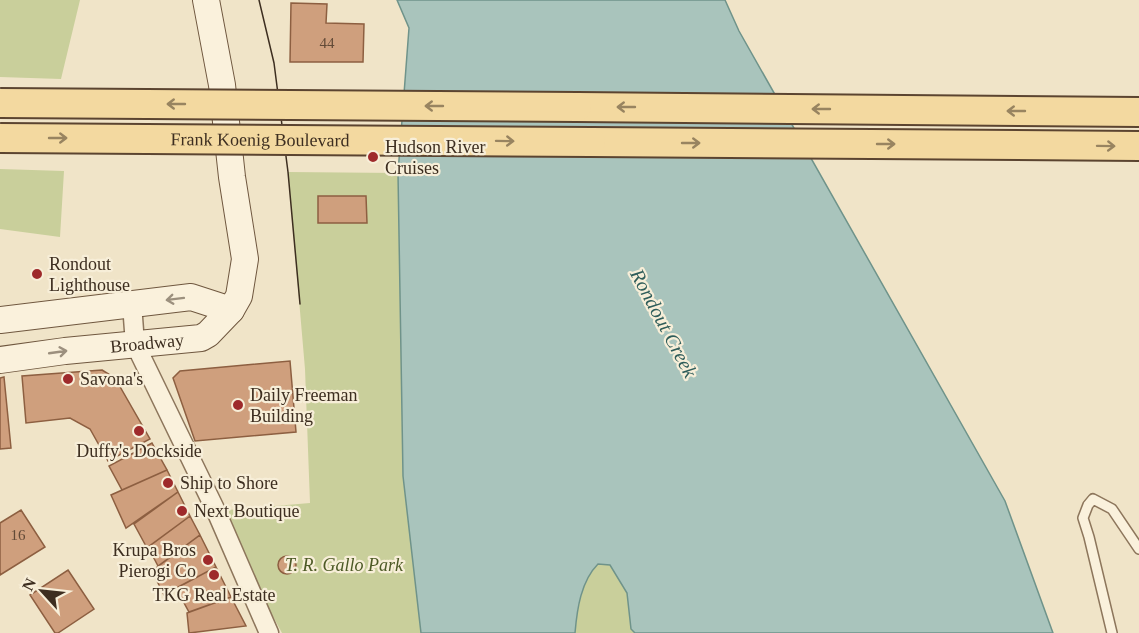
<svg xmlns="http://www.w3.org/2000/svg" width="1139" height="633" viewBox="0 0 1139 633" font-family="'Times New Roman',serif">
<rect width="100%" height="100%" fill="#f0e4c8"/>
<!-- green -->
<path fill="#c9cf9b" d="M0,0H80L61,79L0,77Z
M0,169L64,171L60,237L0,229Z
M288,172L398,173L403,476L421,633H282L216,511L310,503L305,369Z
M598,564L610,565L627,593L631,629L635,633H575C577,609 581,581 598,564Z"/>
<!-- water -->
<path fill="#a9c4bc" stroke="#6f938a" stroke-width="1.5" d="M397,0H725L739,31L1005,501L1053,633H635L631,629L627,593L610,565L598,564C581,581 577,609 575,633H421L403,476L398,173L409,28Z"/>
<!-- building -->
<path fill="#cf9f7d" stroke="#8d5f41" stroke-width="1.5" d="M291,3L327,4L326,23L364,24L363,62H290Z
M318,196H366L367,223H318Z
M290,361L296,432L195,441L173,378L180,371Z
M102,370L115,378L150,439L108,461L90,429L70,418L26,423L22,376Z
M4,377L11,448L0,449V378Z
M152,443L167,470L122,490L109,466Z
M167,470L178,492L126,528L111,495Z
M178,492L190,516L147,548L134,524Z
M21,510L45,547L0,575V523Z
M190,516L200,535L158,566L148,547Z
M200,535L216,567L164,595L152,571Z
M278 565a9 9 0 1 1 18 0a9 9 0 1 1-18 0Z
M216,567L231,597L189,612L176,588Z
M68,570L94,609L58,633H55L30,595Z
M231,597L246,626L189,633L187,613Z"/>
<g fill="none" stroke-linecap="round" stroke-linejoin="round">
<!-- lane casing -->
<g stroke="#8d765c" stroke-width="12">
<path id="lane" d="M1112,633L1089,537L1083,518L1088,505L1093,499L1112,509L1139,549"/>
</g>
<!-- street casing -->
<g stroke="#8d765c" stroke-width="21">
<path id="street" d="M132,304L135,344L216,511L269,633"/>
</g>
<!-- secondary casing -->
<g stroke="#6f573f" stroke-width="28">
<g id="secondary">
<path d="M0,320L191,297L231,310"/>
<path id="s1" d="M0,360L65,351L201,338L208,334L231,310L239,296L245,259L232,177L222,85L206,0"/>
</g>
</g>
<!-- primary casing -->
<g stroke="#5b4430" stroke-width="32">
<path id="primary" d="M577,107L1139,112
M591,142L1139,146"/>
</g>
<!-- lane -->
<use href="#lane" stroke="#faf1dc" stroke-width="9"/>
<!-- street -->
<use href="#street" stroke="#faf1dc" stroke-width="18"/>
<!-- secondary -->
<use href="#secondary" stroke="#faf1dc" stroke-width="26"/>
<!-- primary -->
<use href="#primary" stroke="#f3d9a0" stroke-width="28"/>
<!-- tram -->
<path stroke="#3d2e20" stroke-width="1.5" d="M259,0L274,63L288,172L300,304"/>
<!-- primary-bridge casing -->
<g stroke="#5b4430" stroke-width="32" stroke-linecap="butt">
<g id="primary-bridge">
<path d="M0,103L577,107"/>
<path id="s2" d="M0,138L591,142"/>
</g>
</g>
<!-- primary-bridge -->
<use href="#primary-bridge" stroke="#f3d9a0" stroke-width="28"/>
</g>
<!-- one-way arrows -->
<defs><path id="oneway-shaft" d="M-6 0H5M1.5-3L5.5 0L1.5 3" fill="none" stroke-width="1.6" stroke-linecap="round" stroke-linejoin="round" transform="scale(1.5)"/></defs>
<g stroke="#988460">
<use href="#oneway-shaft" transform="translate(176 104) rotate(-180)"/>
<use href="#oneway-shaft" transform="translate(434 106) rotate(-180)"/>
<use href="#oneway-shaft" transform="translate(626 107) rotate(-180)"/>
<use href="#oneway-shaft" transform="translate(821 109) rotate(-180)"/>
<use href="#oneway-shaft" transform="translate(1016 111) rotate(-180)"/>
<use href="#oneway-shaft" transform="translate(58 138)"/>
<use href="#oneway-shaft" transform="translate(505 141) rotate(1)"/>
<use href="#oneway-shaft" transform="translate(691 143)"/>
<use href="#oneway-shaft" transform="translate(886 144)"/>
<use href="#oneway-shaft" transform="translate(1106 146) rotate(1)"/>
</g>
<g stroke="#9c907e">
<use href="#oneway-shaft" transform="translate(175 299) rotate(173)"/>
<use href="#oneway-shaft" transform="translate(58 352) rotate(-8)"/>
</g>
<!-- markers -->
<g fill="#9e2a2b" stroke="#f7eed8" stroke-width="2">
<circle cx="373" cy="157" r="6"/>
<circle cx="37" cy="274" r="6"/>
<circle cx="68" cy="379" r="6"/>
<circle cx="238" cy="405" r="6"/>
<circle cx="139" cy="431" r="6"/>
<circle cx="168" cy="483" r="6"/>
<circle cx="182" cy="511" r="6"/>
<circle cx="208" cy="560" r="6"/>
<circle cx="214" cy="575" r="6"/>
</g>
<g text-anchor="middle" stroke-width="4.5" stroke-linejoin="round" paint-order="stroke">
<!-- number labels -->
<g font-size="15" fill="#624a37">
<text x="327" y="48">44</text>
<text x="18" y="540">16</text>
</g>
<!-- street labels -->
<g font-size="18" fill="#3d2e20" stroke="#f7eed8">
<text dy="6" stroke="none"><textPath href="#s2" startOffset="260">Frank Koenig Boulevard</textPath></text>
<text dy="6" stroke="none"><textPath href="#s1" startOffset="148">Broadway</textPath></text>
</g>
<!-- poi labels -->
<g font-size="18" fill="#3d2e20" stroke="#f7eed8" text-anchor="start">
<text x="385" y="153">Hudson River<tspan x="385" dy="21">Cruises</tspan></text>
<text x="49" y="270">Rondout<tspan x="49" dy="21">Lighthouse</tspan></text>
<text x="80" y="385">Savona's</text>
<text x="250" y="401">Daily Freeman<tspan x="250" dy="21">Building</tspan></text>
<text x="139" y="457" text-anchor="middle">Duffy's Dockside</text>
<text x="180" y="489">Ship to Shore</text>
<text x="194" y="517">Next Boutique</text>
<text x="196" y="556" text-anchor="end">Krupa Bros<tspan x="196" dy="21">Pierogi Co</tspan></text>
<text x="214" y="601" text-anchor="middle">TKG Real Estate</text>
</g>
<!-- park labels -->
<g font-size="18" font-style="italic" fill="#4d5a26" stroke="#f7eed8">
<text x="344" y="571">T. R. Gallo Park</text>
</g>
<!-- water labels -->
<g font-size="20" font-style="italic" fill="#2f5d5a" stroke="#f7eed8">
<text transform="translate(664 323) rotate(62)" y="7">Rondout Creek</text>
</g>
</g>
<!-- north arrow -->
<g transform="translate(42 591) rotate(297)" stroke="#f7eed8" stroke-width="4.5" paint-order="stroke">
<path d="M0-4.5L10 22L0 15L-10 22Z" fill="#3d2e20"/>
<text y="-9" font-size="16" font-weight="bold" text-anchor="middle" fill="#3d2e20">N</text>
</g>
</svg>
